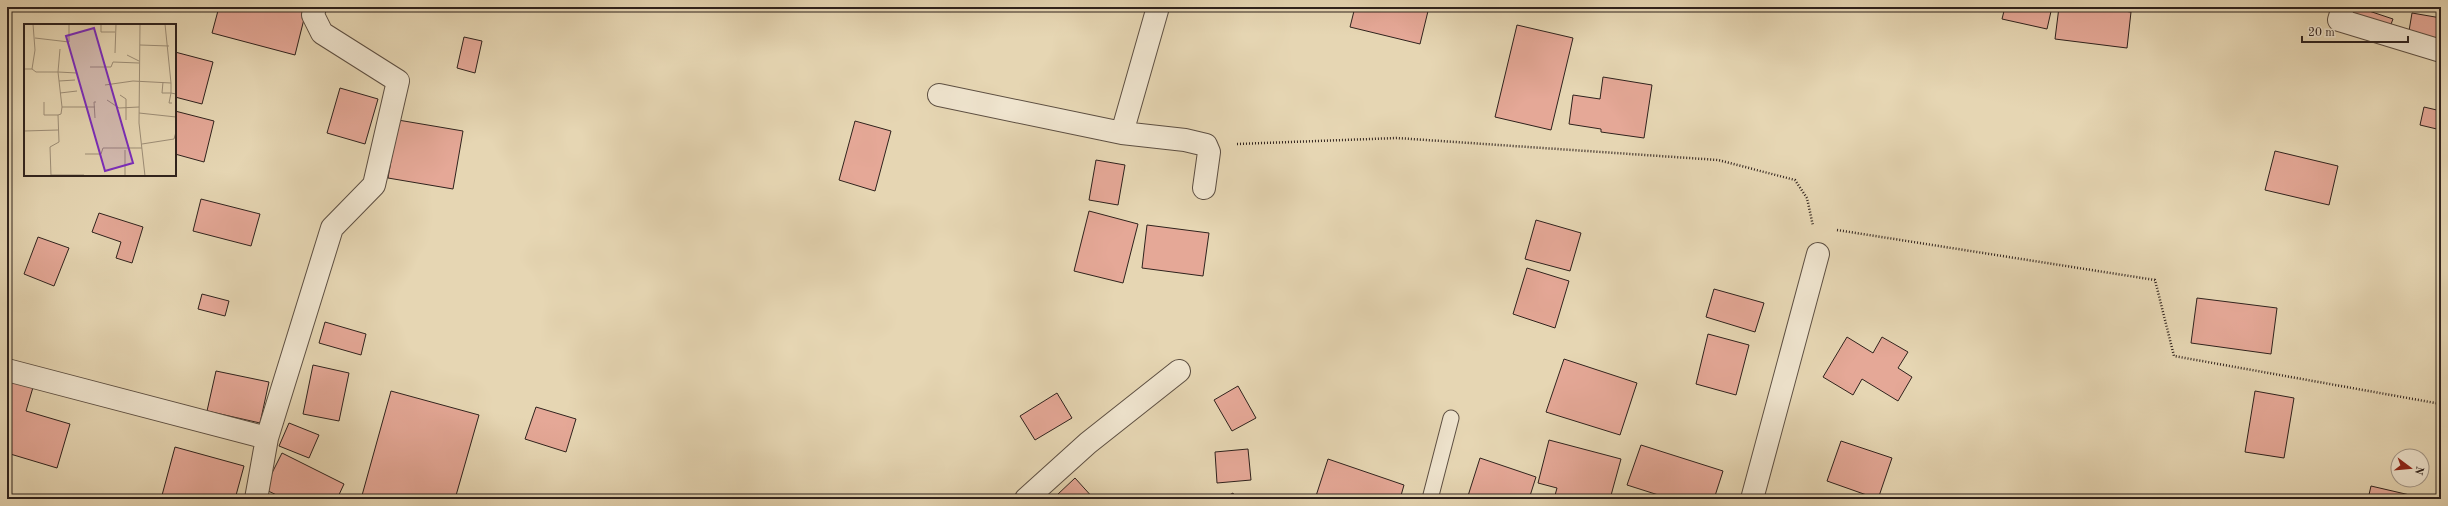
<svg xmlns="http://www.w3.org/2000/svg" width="2448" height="506" viewBox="0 0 2448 506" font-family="'Old Standard TT',serif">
<rect width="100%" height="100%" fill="#e6d6b3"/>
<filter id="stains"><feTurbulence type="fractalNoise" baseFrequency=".005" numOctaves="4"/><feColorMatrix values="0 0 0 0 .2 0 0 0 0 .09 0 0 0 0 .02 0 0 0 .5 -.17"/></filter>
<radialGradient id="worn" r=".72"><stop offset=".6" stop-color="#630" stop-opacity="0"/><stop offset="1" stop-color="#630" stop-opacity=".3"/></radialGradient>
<!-- building -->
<path fill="#e5a897" stroke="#2f221d" d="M219,7H307L295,55L212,33Z
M1355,7H1429L1420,44L1350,27Z
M1899,7H1912L1911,11Z
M2005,7H2052L2047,29L2002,19Z
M2059,7H2094L2131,12L2127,48L2055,39Z
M2351,7H2357L2393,19L2388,32L2348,18Z
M2412,13L2441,18V43L2408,37Z
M1517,25L1573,38L1551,130L1495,117Z
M464,37L482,41L475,73L457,68Z
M175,52L213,62L202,104L175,97Z
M1603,77L1652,85L1644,138L1601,132V129L1569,124L1573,95L1600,99Z
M340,88L378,99L365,144L327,133Z
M2424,107L2441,111V130L2420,125Z
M175,111L214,121L204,162L175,154Z
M398,120L463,131L453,189L388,178Z
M855,121L891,131L875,191L839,180Z
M2275,151L2338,166L2329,205L2265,190Z
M1096,160L1125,165L1118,205L1089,200Z
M201,199L260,214L251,246L193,231Z
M1089,211L1138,224L1123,283L1074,271Z
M99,213L143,227L132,263L116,258L121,242L92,232Z
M1536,220L1581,233L1570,271L1525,259Z
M1147,225L1209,233L1203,276L1142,268Z
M38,237L69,248L54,286L24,274Z
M1527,268L1569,281L1555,328L1513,314Z
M1714,289L1764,303L1755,332L1706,317Z
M202,294L229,301L225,316L198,309Z
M2197,298L2277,308L2271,354L2191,343Z
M325,322L366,334L361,355L319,343Z
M1708,334L1749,345L1736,395L1696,384Z
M1847,337L1873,353L1882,337L1908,352L1898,368L1912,377L1898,401L1862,379L1853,395L1823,377Z
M1564,359L1637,383L1620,435L1546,412Z
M313,365L349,373L339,421L303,414Z
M216,371L269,382L260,423L207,411Z
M7,376L34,384L26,411L70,424L57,468L7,453Z
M1238,386L1256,418L1232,431L1214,400Z
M391,391L479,415L455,499H361Z
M2255,391L2294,398L2284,458L2245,452Z
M1057,393L1072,418L1035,440L1020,416Z
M536,407L576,419L566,452L525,439Z
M289,423L319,435L309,458L279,446Z
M1549,440L1621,459L1610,499H1554L1557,488L1538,483Z
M1841,441L1892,458L1878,499L1827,481Z
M1641,445L1723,471L1714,499H1671L1627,485Z
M175,447L244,466L235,499H161Z
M1248,449L1251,480L1217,483L1215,452Z
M282,453L344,484L337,499H285L264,489Z
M1480,458L1536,477L1529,499H1467Z
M1328,459L1404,485L1400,499H1315Z
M1075,478L1094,499H1060L1057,495Z
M2441,485V499H2438Z
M2371,486L2427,499H2368Z
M1233,493L1236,499H1222Z"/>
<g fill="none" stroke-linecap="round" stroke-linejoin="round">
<!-- lane casing -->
<g stroke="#5d4f42" stroke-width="17">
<path id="lane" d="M1430,499L1451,418"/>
</g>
<!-- street casing -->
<g stroke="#5d4f42" stroke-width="24">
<path id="street" d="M2343,7L2339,20L2441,51
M939,95L1122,133L1185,140L1206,145L1209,152L1204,188
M1122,133L1158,7
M7,370L267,438
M256,499L267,438L332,228L374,185L398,81L322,33L313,15L315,7
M1026,499L1088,443L1179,371
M1752,499L1818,254"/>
</g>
<!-- path -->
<path stroke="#2f221d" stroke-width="2.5" stroke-dasharray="1 2" stroke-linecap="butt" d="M1237,144L1397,138L1718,160L1795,180L1807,198L1813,226
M1837,230L2155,280L2174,356L2441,404"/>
<!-- lane -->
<use href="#lane" stroke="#efe4ce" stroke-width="15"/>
<!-- street -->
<use href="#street" stroke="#efe4ce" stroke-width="22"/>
</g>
<!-- overview -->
<g transform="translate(24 24)">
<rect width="152" height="152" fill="#e6d6b3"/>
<path fill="none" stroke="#9d8e77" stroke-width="1" d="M77,0V8H91M116,0L115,99L121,152M11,14L45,18V0M116,21L145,22M36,25L34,48L53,49M91,29L92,0M103,31L115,37M66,43H87L89,38L115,39M0,45H8L11,26L9,0M8,45L12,48H34L38,83M35,57L51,56M139,58L138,69H147L145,79H148M147,59V69L152,70M81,61L109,57L147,59L141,0M36,69L53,67M96,71L102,75V96M83,76L95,84L115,83M20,78V91H34L35,118L26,123L27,152M115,89L152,93M34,91L37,90L38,83H71M71,94L70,78H72M0,107L34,106M118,120L150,115L152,108M101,126V152M61,130H77L79,124H118M27,151H60"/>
<path fill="#7b2cbf" fill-opacity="0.15" stroke="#7b2cbf" stroke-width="2" d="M70,4L109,139L81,147L42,12Z"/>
<rect width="152" height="152" fill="none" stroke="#2f221d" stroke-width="2"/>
</g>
<!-- margin -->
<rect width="2448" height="506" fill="none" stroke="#e6d6b3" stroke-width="24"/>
<rect x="8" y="8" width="2432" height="490" fill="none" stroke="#2f221d" stroke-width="2"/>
<rect x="12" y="12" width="2424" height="482" fill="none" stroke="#2f221d"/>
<!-- north arrow -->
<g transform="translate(2410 468) rotate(106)"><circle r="19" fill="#efe4ce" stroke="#a29687"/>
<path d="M0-3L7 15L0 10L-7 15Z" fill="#8f2418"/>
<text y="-6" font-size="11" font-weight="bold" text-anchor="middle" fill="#2f221d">N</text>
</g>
<!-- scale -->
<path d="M2302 36v6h106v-6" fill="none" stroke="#2f221d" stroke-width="2"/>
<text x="2308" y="36" font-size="12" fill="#2f221d" stroke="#efe4ce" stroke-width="3" paint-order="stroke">20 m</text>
<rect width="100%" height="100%" filter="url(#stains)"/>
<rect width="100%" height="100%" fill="url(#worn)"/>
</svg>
